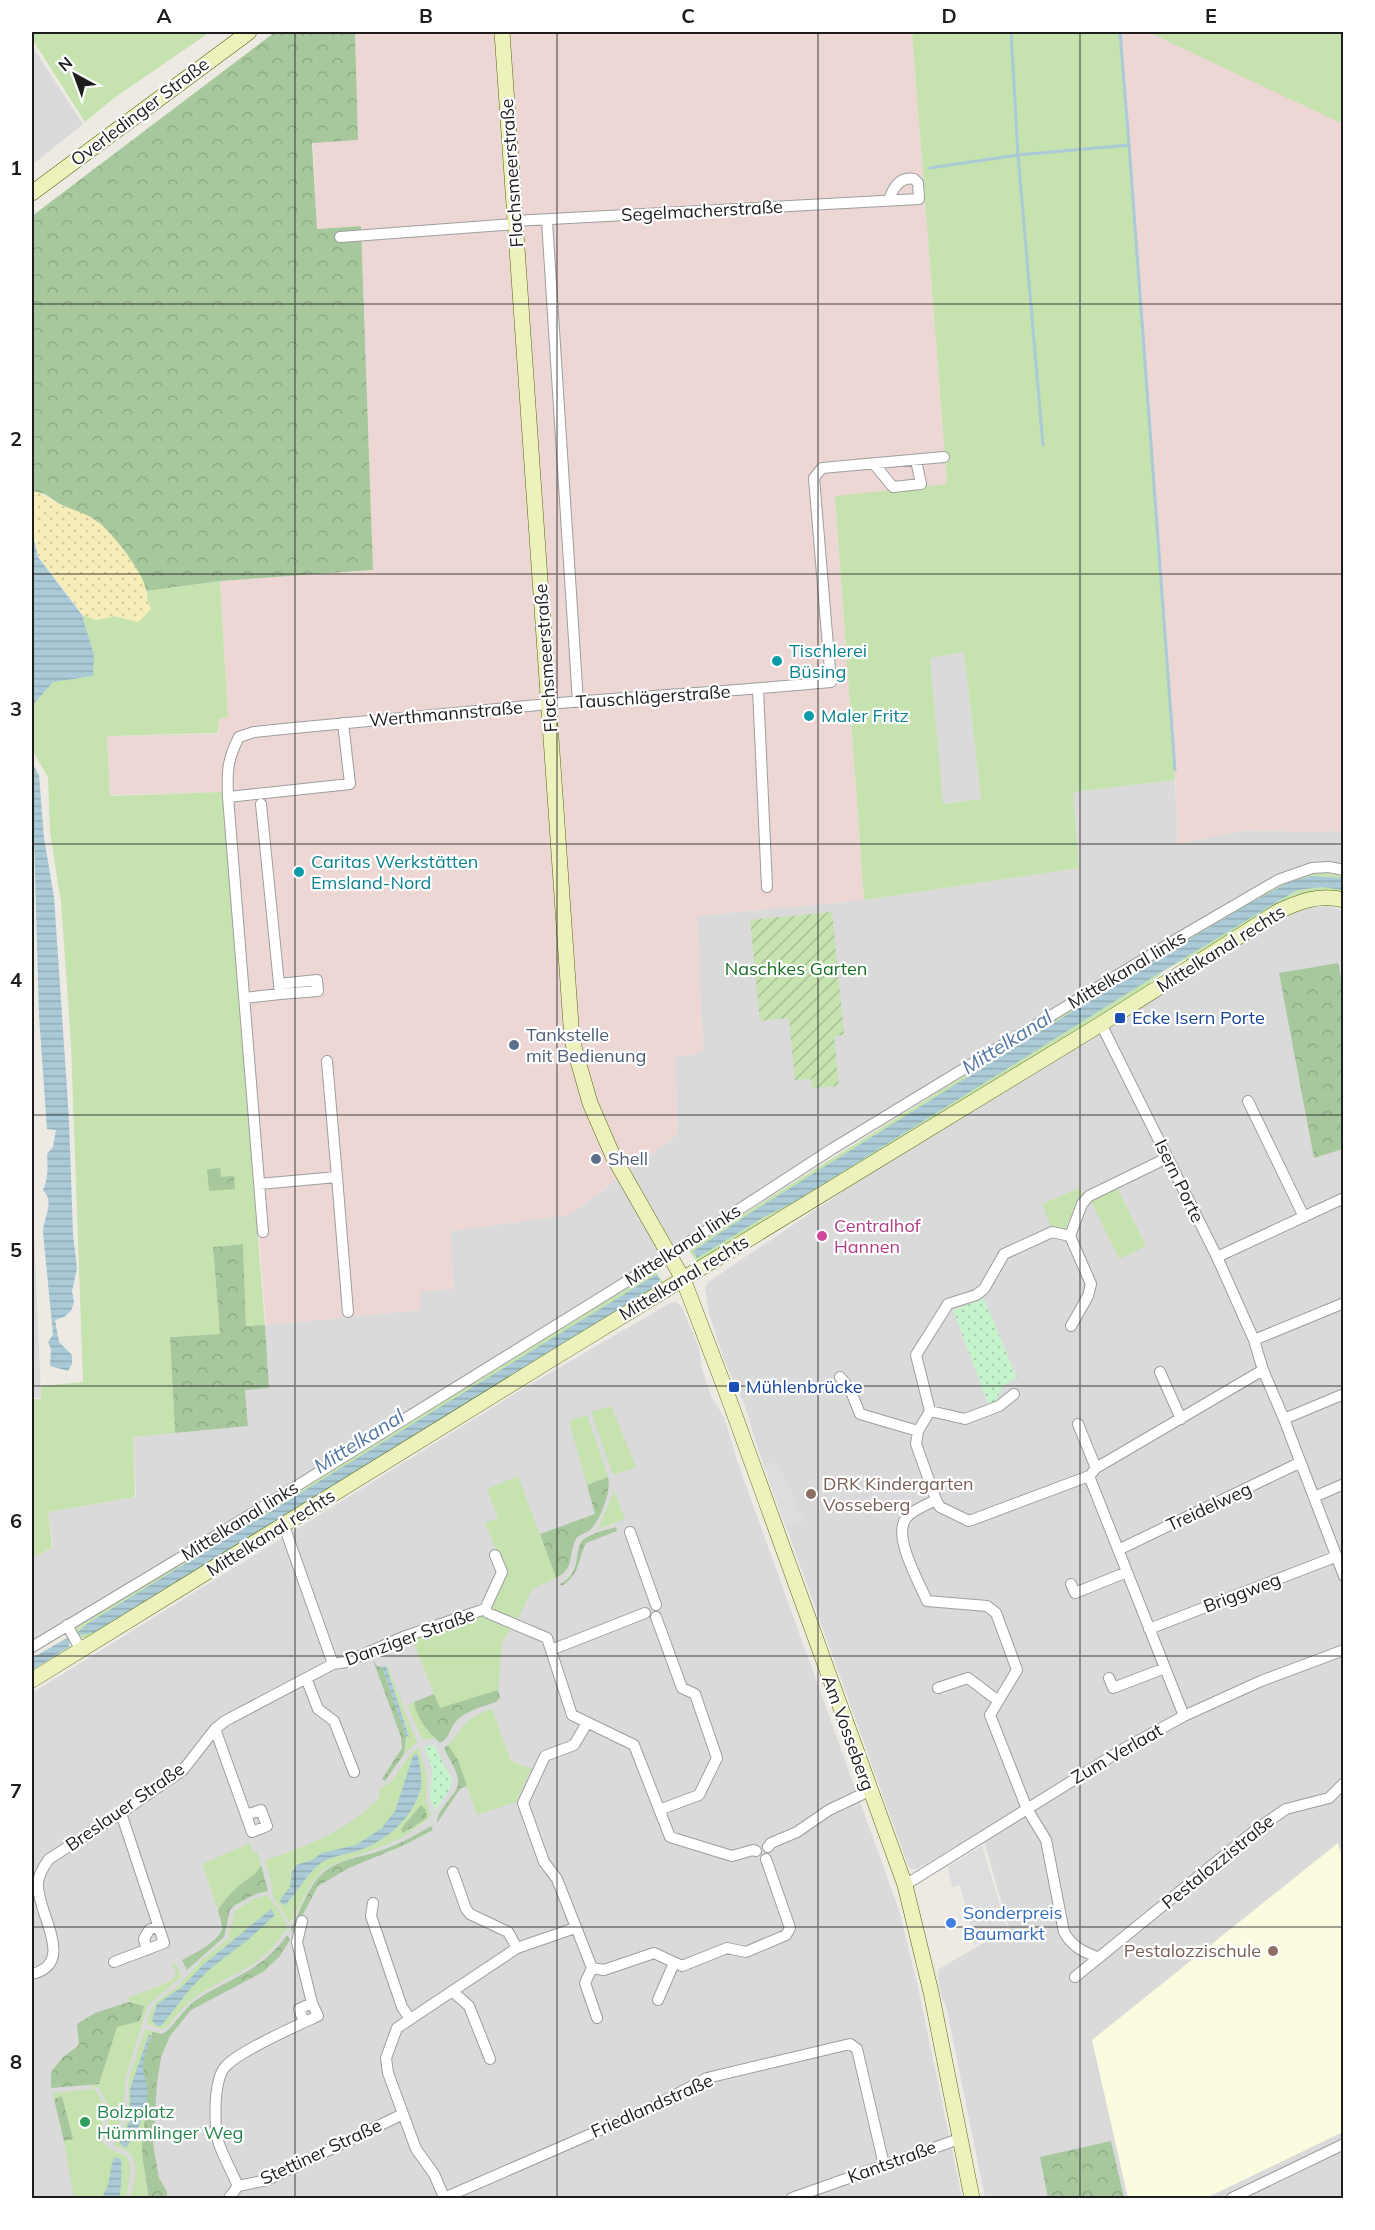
<svg xmlns="http://www.w3.org/2000/svg" width="1375" height="2230" viewBox="0 0 1375 2230" font-family="Mulish,sans-serif">
<defs>
<pattern id="forest-crowns" width="20" height="18" patternUnits="userSpaceOnUse" patternTransform="scale(1.5)"><rect width="20" height="18" fill="#a7c89d"/><path d="M2 6a3 3 0 1 1 6 0M12 15a3 3 0 1 1 6 0" fill="none" stroke="#8fab87"/></pattern>
<pattern id="sand-dots" width="8" height="8" patternUnits="userSpaceOnUse" patternTransform="scale(1.5)"><rect width="8" height="8" fill="#f7edb8"/><path d="M2 2h.1M6 6h.1" fill="none" stroke="#d3cb9e" stroke-width="1.8" stroke-linecap="round"/></pattern>
<pattern id="park-dots" width="8" height="8" patternUnits="userSpaceOnUse" patternTransform="scale(1.5)"><rect width="8" height="8" fill="#c5f3cb"/><path d="M2 2h.1M6 6h.1" fill="none" stroke="#a9d0ae" stroke-width="1.8" stroke-linecap="round"/></pattern>
<pattern id="garden-furrows" width="10" height="10" patternUnits="userSpaceOnUse" patternTransform="scale(1.5)"><rect width="10" height="10" fill="#c5e2af"/><path d="M-1 1l2-2M0 10L10 0M9 11l2-2" fill="none" stroke="#a9c196"/></pattern>
<pattern id="water-rules" width="6" height="5" patternUnits="userSpaceOnUse" patternTransform="scale(1.5)"><rect width="6" height="5" fill="#a9cad6"/><path d="M0 2.5h6" fill="none" stroke="#91adb7"/></pattern>
</defs>
<rect width="100%" height="100%" fill="#edeae4"/>
<!-- residential -->
<path fill="#dbdada" d="M32,46L83,124L32,165Z
M964,652L981,799L942,804L930,658Z
M1175,780L1178,844L1247,830L1303,832L1343,831V870L1329,867L1278,880L674,1246L630,1170L678,1134L675,1057L703,1052L697,916L864,900L1079,868L1073,792Z
M1329,905L1343,912V2198H985L946,2006L942,1998L938,1977L939,1969L1009,1928L981,1831L916,1870L909,1868L757,1446L745,1406L724,1360L709,1313L705,1288L708,1282L897,1155L1293,913L1313,907Z
M618,1179L662,1254L32,1643V1604L33,1603L32,1594V1558L53,1548L48,1512L136,1497L133,1437L248,1426L245,1389L269,1388L265,1325L421,1310V1291L454,1288L450,1231L569,1215Z
M32,1183L41,1398H32Z
M676,1302L682,1307L699,1348L702,1369L711,1396L724,1417L739,1466L899,1910L918,1987L962,2198H32V1693L516,1393L670,1303Z"/>
<!-- commercial -->
<path fill="#ecd7d4" d="M355,32H912L947,485L835,497L864,900L697,916L703,1052L675,1057L678,1134L569,1215L450,1231L454,1289L421,1291V1310L266,1325L223,792L110,795L107,736L219,734V719L228,717L220,581L373,570L361,226L317,229L313,142L358,139Z
M1120,32H1149L1343,123V831L1303,832L1247,830L1178,844L1175,770Z"/>
<!-- education -->
<path fill="#fafbdf" d="M1338,1843L1344,1863L1343,2132L1206,2198H1128L1092,2040Z"/>
<!-- grass -->
<path fill="#c5e2af" fill-rule="evenodd" d="M32,32H210L114,98L85,122L32,39Z
M912,32H1120L1175,780L1073,792L1079,868L864,900L835,496L947,484ZM964,652L981,799L943,804L930,658Z
M1148,32H1343V124L1165,40Z
M220,581L228,717L219,719L218,733L107,736L110,796L222,792L265,1325L246,1326L243,1244L213,1247L220,1334L170,1337L175,1433L133,1437L135,1497L48,1512L52,1548L32,1558V1399H41V1386L83,1382L71,1043L61,902L50,832L48,777L32,750V706L53,682L94,655L82,615L97,620L114,616L138,622L151,609L147,599V591Z
M1313,873H1327L1343,876V895L1304,893L1290,898L1187,962L1185,959L1160,973V975L1150,982L1151,984L824,1188L697,1262L688,1249L1183,938L1287,881Z
M1079,1188L1083,1194L1077,1200L1065,1230L1052,1229L1042,1204Z
M1117,1188L1146,1246L1119,1259L1091,1201Z
M655,1271L663,1282L659,1286L87,1639L77,1637L75,1629L79,1624Z
M611,1406L636,1467L613,1475L591,1412Z
M587,1415L608,1477L587,1485L569,1421Z
M518,1476L556,1578L532,1589L517,1621L492,1610L491,1605L505,1573L485,1523L498,1518L487,1489Z
M614,1491L625,1519L598,1529Z
M479,1614L511,1628L502,1643L498,1690L440,1709L412,1639Z
M387,1665L417,1742L404,1754L406,1736L409,1737C405,1716 386,1684 387,1665Z
M414,1702C417,1718 424,1727 435,1739H422L407,1705Z
M492,1709L511,1761L529,1768L532,1767L516,1802L477,1815L458,1760L448,1745C467,1725 462,1719 492,1709Z
M419,1748L427,1778L426,1802L431,1814L430,1817L405,1836L388,1844L325,1868L312,1883L290,1923L273,1897L271,1881L265,1860C306,1847 349,1830 379,1798L380,1788C398,1783 402,1757 419,1748Z
M250,1843L252,1852L257,1851L261,1865C257,1875 249,1877 241,1884C231,1892 225,1900 218,1910L202,1864Z
M267,1895L283,1916L287,1929L273,1947L255,1963L197,1995L180,2011L166,2028L161,2029L148,2024V2017L156,2002L176,1988L203,1959L228,1939L235,1911L253,1899Z
M172,1963L176,1964L181,1977L148,2005L125,2079L124,2112L121,2121L108,2142L104,2135C110,2111 112,2110 99,2088L88,2086L99,2084L117,2026L140,2021L144,2006L129,2002L128,1998L164,1984L174,1978L176,1973Z
M145,2029L162,2034L147,2085L145,2108V2128L142,2148L148,2198H129C134,2186 141,2162 128,2152C125,2149 119,2148 115,2146L114,2143L127,2120L129,2077Z
M94,2089C115,2113 98,2116 101,2140C116,2161 134,2144 129,2179C129,2186 128,2193 124,2198H74L64,2141L73,2139L62,2097L54,2099L53,2093Z"/>
<!-- forest -->
<path fill="url(#forest-crowns)" d="M275,32H355L358,140L312,143L317,229L361,226L373,570L220,581L147,591L127,554L100,523L58,503L45,494L32,491V216Z
M1338,963L1344,994L1343,1149L1314,1158L1279,973Z
M220,1168L221,1177L234,1176L235,1189L209,1191L207,1170Z
M243,1244L246,1326L265,1325L269,1388L245,1390L248,1426L175,1433L170,1337L220,1334L213,1247Z
M608,1477C612,1490 600,1521 590,1530C585,1534 578,1534 575,1541C568,1557 575,1568 556,1578L540,1534L595,1514L587,1485Z
M616,1527L617,1531L586,1543C577,1562 581,1572 562,1586L560,1584C584,1572 572,1549 584,1539C592,1533 606,1530 616,1527Z
M373,1660L377,1666L382,1667L406,1736L404,1754L385,1781L382,1779L402,1748L401,1737Z
M498,1690L500,1698L496,1702C482,1707 463,1711 454,1724C449,1732 448,1739 440,1743C427,1730 417,1720 414,1702L434,1694L440,1708Z
M448,1745L458,1760L467,1786L460,1789L437,1823C437,1807 460,1794 458,1780C457,1769 448,1758 444,1748Z
M421,1805L426,1810L427,1818L403,1833L401,1829Z
M431,1826L433,1830L402,1846L349,1868L318,1886L293,1933L291,1929C299,1913 310,1883 324,1872C341,1858 365,1857 385,1849C401,1843 416,1835 431,1826Z
M261,1865L268,1891L256,1894L235,1905L230,1910L224,1937L187,1970L182,1960C192,1955 219,1941 222,1929C223,1924 219,1916 218,1910C225,1900 231,1892 241,1884C249,1877 257,1875 261,1865Z
M287,1935L290,1940L279,1957L263,1972L191,2010L170,2036L161,2057L157,2083L153,2144L159,2178L167,2192V2198H148C148,2181 142,2164 142,2147C143,2130 146,2113 147,2096C148,2086 143,2078 143,2068C142,2056 149,2044 153,2032L162,2034L167,2031C177,2021 185,2008 196,2000C231,1977 261,1972 287,1935Z
M129,2002L144,2006L140,2021L117,2027L99,2084L51,2088V2072L63,2057L79,2045L77,2024L95,2013Z
M62,2096L73,2139L64,2141L54,2099Z
M1111,2141L1124,2198H1048L1040,2157Z"/>
<!-- sand -->
<path fill="url(#sand-dots)" d="M32,491C45,494 49,499 61,505C73,510 89,514 99,523C114,535 133,561 142,578C147,589 146,599 151,609L138,622L114,616L97,620L83,615L39,557L32,529Z"/>
<!-- park -->
<path fill="url(#park-dots)" d="M984,1299L1017,1378L1002,1386L996,1403L989,1406L953,1310Z
M434,1745L452,1780L449,1790L436,1810L430,1800L432,1768L424,1747Z"/>
<!-- garden -->
<path fill="url(#garden-furrows)" d="M832,912L844,1035L834,1036L839,1086L812,1088L811,1079L795,1080L789,1018L760,1021L750,920Z"/>
<!-- parking -->
<path fill="#ddd" d="M777,1461L805,1522L786,1528L764,1466Z
M982,1846L1007,1928L975,1945L960,1885L952,1887L948,1867Z"/>
<!-- water -->
<path fill="url(#water-rules)" d="M32,531L38,557L82,615L94,655L93,676L53,682L32,706Z
M32,763L39,775L44,838L54,897L69,1119L73,1234L77,1268L72,1291L74,1302L71,1311L64,1317L55,1320L59,1342L72,1355V1364L68,1371L50,1366L51,1349L48,1342L53,1335L43,1232C44,1216 55,1202 43,1190C48,1181 48,1165 47,1154L53,1147L56,1130L47,1129L39,1016Z
M1312,876L1343,878V890L1322,887L1297,890L1158,974L796,1201L764,1217L697,1258L693,1251L752,1212L1161,956L1251,903L1289,882Z
M657,1274L660,1280L650,1290L601,1323L93,1633L78,1635L77,1633L87,1624Z
M69,1637L70,1639L69,1647L32,1670V1658Z
M386,1666L409,1737L406,1736L382,1667Z
M417,1753C420,1766 424,1781 419,1794C410,1820 385,1841 360,1850C346,1855 333,1855 321,1863C305,1875 298,1892 285,1905L281,1903L280,1900L290,1887L292,1872L296,1865L312,1860L322,1853L356,1845L382,1828L395,1811L413,1756Z
M271,1909L275,1915L249,1939L211,1968L190,1989L161,2026H157L152,2020L157,2004L182,1987L203,1965Z
M149,2034L151,2035C149,2046 143,2056 143,2067C143,2074 146,2080 147,2086C150,2107 138,2131 126,2148L119,2143L130,2121V2089Z
M114,2157L121,2159C122,2165 121,2193 119,2198H101C111,2187 109,2171 114,2157Z"/>
<g fill="none" stroke-linecap="round" stroke-linejoin="round">
<!-- stream -->
<path stroke="#a9cad6" stroke-width="3" d="M1011,32L1018,155L1043,445
M1120,32L1129,145
M930,168L1018,155L1129,145L1175,770"/>
<!-- street casing -->
<g stroke="#9e9e9e" stroke-width="12">
<path id="street" d="M514,221L919,199L918,183L914,179C900,176 893,188 889,200
M547,221L578,702
M340,237L515,224
M874,464L893,487L921,484L916,460
M758,689L767,887
M343,723L350,784L228,797C227,772 227,760 239,737L254,732C352,722 450,713 549,704C643,696 737,691 831,682L814,478L822,468L944,457
M228,797L263,1232
M279,984L317,980L318,991L280,994
M244,998L280,994L261,804
M1101,1024L1217,1257L1254,1340L1263,1370L1284,1419L1344,1576
M327,1061L337,1177
M1248,1101L1304,1217
M259,1184L337,1177L348,1312
M1070,1236L1052,1232L1004,1254L984,1289L976,1295L948,1304L916,1355L930,1411L918,1431L916,1444L936,1500L940,1507L969,1521L1089,1476L1184,1716
M1217,1257L1344,1198
M1071,1326L1088,1296L1091,1284L1070,1236L1082,1204L1089,1196L1167,1158
M1254,1340L1344,1303
M1160,1372L1181,1419
M840,1377L850,1389L860,1414L918,1431
M930,1411L965,1419L999,1406L1014,1394
M1284,1419L1344,1394
M1078,1424L1096,1468L1092,1473
M1096,1468L1263,1370
M1314,1497L1344,1484
M936,1500C927,1505 914,1509 907,1517C891,1534 919,1582 927,1601L987,1606L996,1613L1017,1670L990,1715L1027,1809L1046,1840L1064,1932C1072,1947 1084,1952 1099,1958
M284,1526L333,1664
M630,1532L656,1605
M1118,1550L1299,1463
M495,1555L502,1572L485,1609L488,1613L547,1638L572,1715L634,1745L670,1837L732,1856L753,1850L756,1851
M1071,1584L1075,1593L1127,1572
M656,1617L682,1688L695,1694L717,1758L699,1795L659,1810
M67,1625L81,1650
M1149,1629L1335,1557
M32,1647L185,1555L655,1264L832,1149L1182,936L1278,880L1312,868L1329,867L1344,870
M551,1650L645,1613
M306,1678L318,1709L334,1721L354,1772
M1109,1678L1113,1688L1165,1668
M938,1688L968,1678L997,1700
M587,1723L574,1745L545,1756L523,1803L544,1862L557,1879L592,1968L604,1970L654,1953L682,1966L727,1948L746,1952L786,1935L790,1928L766,1859
M215,1729L252,1832L267,1826L261,1810L246,1815
M768,1847L771,1843L797,1832L829,1810L869,1791
M453,1872L466,1909L470,1914L508,1932L517,1948
M905,1885L1125,1748L1184,1716L1261,1681L1344,1650
M373,1903L371,1916L402,2007L410,2019
M302,1921L297,1942L312,2003
M147,1950L144,1939L149,1930L158,1926
M114,1962L164,1943L121,1813
M592,1968L585,1983L597,2018
M32,1974C77,1963 37,1914 38,1884C38,1875 44,1866 49,1859L121,1813L183,1770L215,1729L225,1721L333,1664L346,1662L403,1637L485,1609
M1075,1977L1258,1828L1286,1809L1329,1798L1344,1783
M452,1991L469,2006L490,2059
M658,2000L674,1963
M304,2022L299,2009L312,2003L318,2016C296,2026 239,2051 225,2067C213,2081 214,2127 219,2144C224,2158 232,2172 238,2186L267,2180L403,2114
M444,2197L434,2174L416,2149L388,2073L386,2058L397,2028L517,1948L575,1928
M229,2198L238,2186
M444,2198L653,2107L707,2078L850,2044L857,2049L884,2165
M792,2198L959,2139
M1232,2198L1344,2144"/>
</g>
<!-- secondary casing -->
<g stroke="#5a6710" stroke-width="16">
<path id="secondary" d="M502,32L572,1040L590,1103L613,1156L683,1279L726,1391L905,1885L931,1992L972,2198
M32,193L249,32
M32,1680L565,1351L1101,1024L1279,911C1301,901 1319,894 1344,900"/>
</g>
<!-- street -->
<use href="#street" stroke="#fff" stroke-width="10"/>
<!-- secondary -->
<use href="#secondary" stroke="#edf2bd" stroke-width="15"/>
</g>
<!-- grid -->
<path fill="none" stroke="#1d1d1d" stroke-width="1.5" stroke-opacity="0.55" d="M295,32V2198M557,32V2198M818,32V2198M1080,32V2198M32,304H1344M32,574H1344M32,844H1344M32,1115H1344M32,1386H1344M32,1656H1344M32,1927H1344"/>
<!-- markers -->
<g fill="#0f9aa8" stroke="#fff" stroke-width="2">
<circle cx="777" cy="661" r="6"/>
<circle cx="809" cy="716" r="6"/>
<circle cx="299" cy="872" r="6"/>
</g>
<g fill="#1a4fb4" stroke="#fff" stroke-width="2">
<rect x="1114" y="1012" width="12" height="12" rx="3"/>
<rect x="728" y="1381" width="12" height="12" rx="3"/>
</g>
<g fill="#5c6f8a" stroke="#fff" stroke-width="2">
<circle cx="514" cy="1045" r="6"/>
<circle cx="596" cy="1159" r="6"/>
</g>
<circle fill="#d1479c" stroke="#fff" stroke-width="2" cx="822" cy="1236" r="6"/>
<g fill="#8d6e63" stroke="#fff" stroke-width="2">
<circle cx="811" cy="1494" r="6"/>
<circle cx="1273" cy="1951" r="6"/>
</g>
<circle fill="#3f7fe0" stroke="#fff" stroke-width="2" cx="951" cy="1923" r="6"/>
<circle fill="#2e9e5b" stroke="#fff" stroke-width="2" cx="85" cy="2122" r="6"/>
<g text-anchor="middle" stroke-width="4.5" stroke-linejoin="round" paint-order="stroke">
<!-- street labels -->
<g font-size="18" fill="#1d1d1d" stroke="#fff">
<text transform="translate(140 112) rotate(-37)" y="6">Overledinger Straße</text>
<text transform="translate(512 173) rotate(-94)" y="6">Flachsmeerstraße</text>
<text transform="translate(702 211) rotate(-3)" y="6">Segelmacherstraße</text>
<text transform="translate(546 658) rotate(-94)" y="6">Flachsmeerstraße</text>
<text transform="translate(653 697) rotate(-4)" y="6">Tauschlägerstraße</text>
<text transform="translate(446 714) rotate(-5)" y="6">Werthmannstraße</text>
<text transform="translate(1221 949) rotate(-32)" y="6">Mittelkanal rechts</text>
<text transform="translate(1127 970) rotate(-31)" y="6">Mittelkanal links</text>
<text transform="translate(1179 1181) rotate(64)" y="6">Isern Porte</text>
<text transform="translate(683 1245) rotate(-33)" y="6">Mittelkanal links</text>
<text transform="translate(684 1278) rotate(-31)" y="6">Mittelkanal rechts</text>
<text transform="translate(1209 1507) rotate(-25)" y="6">Treidelweg</text>
<text transform="translate(240 1521) rotate(-32)" y="6">Mittelkanal links</text>
<text transform="translate(271 1533) rotate(-32)" y="6">Mittelkanal rechts</text>
<text transform="translate(1242 1593) rotate(-21)" y="6">Briggweg</text>
<text transform="translate(410 1637) rotate(-20)" y="6">Danziger Straße</text>
<text transform="translate(848 1733) rotate(70)" y="6">Am Vosseberg</text>
<text transform="translate(1117 1754) rotate(-30)" y="6">Zum Verlaat</text>
<text transform="translate(125 1807) rotate(-35)" y="6">Breslauer Straße</text>
<text transform="translate(1218 1862) rotate(-39)" y="6">Pestalozzistraße</text>
<text transform="translate(652 2106) rotate(-24)" y="6">Friedlandstraße</text>
<text transform="translate(321 2152) rotate(-25)" y="6">Stettiner Straße</text>
<text transform="translate(892 2162) rotate(-20)" y="6">Kantstraße</text>
</g>
<!-- culture labels -->
<g font-size="18" fill="#0d838f" stroke="#fff" text-anchor="start">
<text x="789" y="657">Tischlerei<tspan x="789" dy="21">Büsing</tspan></text>
<text x="821" y="722">Maler Fritz</text>
<text x="311" y="868">Caritas Werkstätten<tspan x="311" dy="21">Emsland-Nord</tspan></text>
</g>
<!-- park labels -->
<g font-size="18" fill="#176f23" stroke="#fff">
<text x="796" y="975">Naschkes Garten</text>
</g>
<!-- transit labels -->
<g font-size="18" fill="#164399" stroke="#fff" text-anchor="start">
<text x="1132" y="1024">Ecke Isern Porte</text>
<text x="746" y="1393">Mühlenbrücke</text>
</g>
<!-- service labels -->
<g font-size="18" fill="#4e5e75" stroke="#fff" text-anchor="start">
<text x="526" y="1041">Tankstelle<tspan x="526" dy="21">mit Bedienung</tspan></text>
<text x="608" y="1165">Shell</text>
</g>
<!-- hotel labels -->
<g font-size="18" fill="#b23c85" stroke="#fff" text-anchor="start">
<text x="834" y="1232">Centralhof<tspan x="834" dy="21">Hannen</tspan></text>
</g>
<!-- education labels -->
<g font-size="18" fill="#785e54" stroke="#fff" text-anchor="start">
<text x="823" y="1490">DRK Kindergarten<tspan x="823" dy="21">Vosseberg</tspan></text>
<text x="1261" y="1957" text-anchor="end">Pestalozzischule</text>
</g>
<!-- shop labels -->
<g font-size="18" fill="#366cbe" stroke="#fff" text-anchor="start">
<text x="963" y="1919">Sonderpreis<tspan x="963" dy="21">Baumarkt</tspan></text>
</g>
<!-- leisure labels -->
<g font-size="18" fill="#27864d" stroke="#fff" text-anchor="start">
<text x="97" y="2118">Bolzplatz<tspan x="97" dy="21">Hümmlinger Weg</tspan></text>
</g>
<!-- water labels -->
<g font-size="20" font-style="italic" fill="#5477a2" stroke="#fff">
<text transform="translate(1007 1042) rotate(-32)" y="7">Mittelkanal</text>
<text transform="translate(359 1441) rotate(-32)" y="7">Mittelkanal</text>
</g>
</g>
<!-- border -->
<rect width="1375" height="2230" fill="none" stroke="#ffffff" stroke-width="66"/>
<!-- north arrow -->
<g transform="translate(75 75) rotate(319)" stroke="#ffffff" stroke-width="4.5" paint-order="stroke">
<path d="M0-4.5L10 22L0 15L-10 22Z" fill="#1d1d1d"/>
<text y="-9" font-size="16" font-weight="bold" text-anchor="middle" fill="#1d1d1d">N</text>
</g>
<rect x="33" y="33" width="1309" height="2164" fill="none" stroke="#1d1d1d" stroke-width="2"/>
<g font-size="20" text-anchor="middle" font-weight="bold" fill="#1d1d1d">
<text x="164" y="23">A</text>
<text x="426" y="23">B</text>
<text x="688" y="23">C</text>
<text x="949" y="23">D</text>
<text x="1211" y="23">E</text>
<text x="16" y="175">1</text>
<text x="16" y="446">2</text>
<text x="16" y="716">3</text>
<text x="16" y="987">4</text>
<text x="16" y="1257">5</text>
<text x="16" y="1528">6</text>
<text x="16" y="1798">7</text>
<text x="16" y="2069">8</text>
</g>
</svg>
